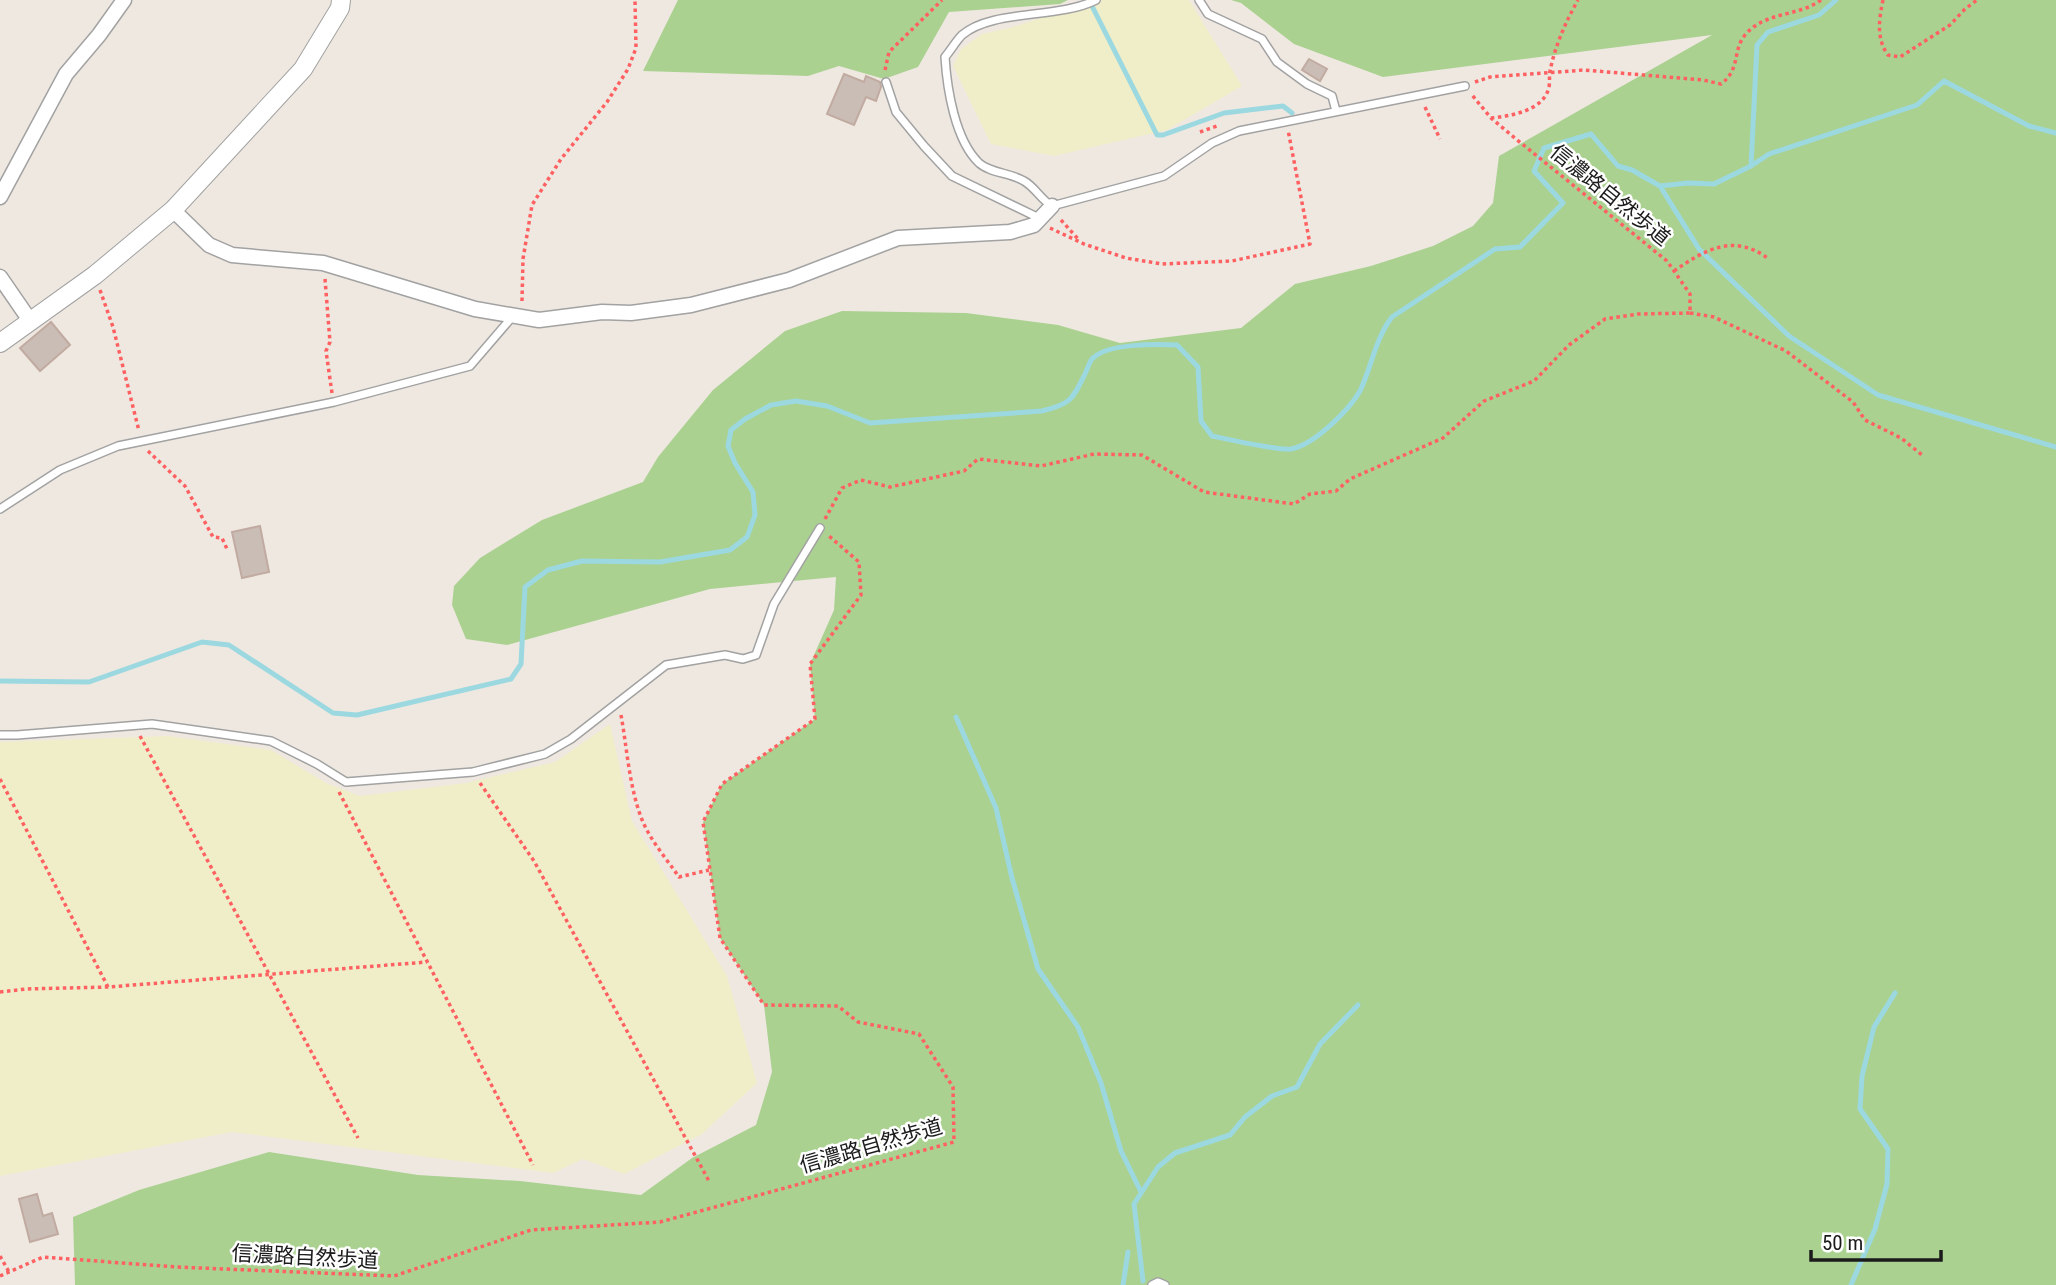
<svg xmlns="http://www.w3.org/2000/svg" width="2056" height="1285" viewBox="0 0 2056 1285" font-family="'Roboto Condensed','Noto Sans JP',sans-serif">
<rect width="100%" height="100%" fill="#eee8e0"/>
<!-- farmland -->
<path fill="#efeec9" d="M1096,0H1189L1242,86L1167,130L1054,156L991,144L953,66L961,49L982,34L1013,27Z
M610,724L632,821L727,976L757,1083L702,1134L624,1174L583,1159L553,1173L232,1132L0,1176V742L168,736L271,750L326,783L360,796L466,783L555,762Z"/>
<!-- forest -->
<path fill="#abd191" d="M678,0H1068L1060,4L949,12L918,67L884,79L839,66L808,76L643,71Z
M1231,0H2056V1285H75L73,1217L139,1190L269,1152L418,1175L520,1181L641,1195L692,1158L756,1125L772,1072L764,1005L720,938L703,822L722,784L815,719L810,664L834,610L836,577L710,589L507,645L466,639L452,605L454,586L480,558L542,520L643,482L658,457L713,390L785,331L842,311L966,313L1058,325L1120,343L1241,328L1295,284L1371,266L1433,246L1473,226L1493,203L1499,156L1712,35L1383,77L1294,44L1241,3Z"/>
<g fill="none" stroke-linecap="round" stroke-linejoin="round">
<!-- stream -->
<path stroke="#9cd8e0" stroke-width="5" d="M1092,6L1157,135H1163L1224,113L1283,106L1292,113
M1751,166L1757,45L1768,32L1819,15L1836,0
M1660,186L1699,249L1789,336L1878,395L2056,447
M0,681L89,682L202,642L229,645L333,713L357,715L511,679L521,664L525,587L548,570L582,561L660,562L730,550L747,537L755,515L753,492L735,463L728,446L731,430L745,419L771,405L796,401L827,406L870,423L1042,411C1071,404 1072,400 1085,374C1087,370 1089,363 1092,359C1106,343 1158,344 1177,345L1198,367L1201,421L1212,436C1226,439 1281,451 1291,449C1314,445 1349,410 1360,391C1372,366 1375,339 1392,317L1495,249L1520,247L1563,203L1534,171L1544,148L1591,134L1618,166L1632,170L1660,186L1688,183L1714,184L1751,166L1769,154L1917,105L1944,81L2029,126L2056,133
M956,717L996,808L1012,878L1038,969L1078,1027L1101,1083L1121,1151L1141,1192
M1143,1281L1134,1204L1158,1167L1175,1153L1230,1135L1245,1117L1272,1096L1297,1087L1320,1044L1358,1005
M1123,1285L1128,1252
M1851,1285L1875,1229L1887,1184L1888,1149L1860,1109L1862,1076L1874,1027L1895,993"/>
</g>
<!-- building -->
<path fill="#cabdb6" stroke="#c1aba1" stroke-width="2" d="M1309,59L1327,69L1320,81L1302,70Z
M844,74L864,82L866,76L880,82L881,87L876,101L866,97L854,125L827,114Z
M51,322L70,345L40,371L20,348Z
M260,526L269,572L242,578L232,532Z
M37,1194L43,1216L52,1213L58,1234L30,1242L19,1199Z"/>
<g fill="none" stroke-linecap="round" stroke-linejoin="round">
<!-- service casing -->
<g stroke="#a2a2a2" stroke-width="10">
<path id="service" d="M1096,0C1058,19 992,9 962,35C956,41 951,50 945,57C947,89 955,140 979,163C990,173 1011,173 1024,181C1035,187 1041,200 1052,206L1164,176L1212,143L1239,131L1465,86
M1199,0L1208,14L1262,39L1277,62L1307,84L1332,96L1336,111
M886,82L896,112L924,146L952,176L1039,218
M0,509L60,470L118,446L334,402L470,366L513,316
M0,735H17L152,724L271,741L317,764L346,782L473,772L545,754L571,739L666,665L725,655L743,659L756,655L774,604L820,528
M1152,1285L1158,1282L1165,1285"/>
</g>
<!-- minor casing -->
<g stroke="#a2a2a2" stroke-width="17">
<path id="minor" d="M0,197L66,74L99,35L124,0
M173,210L209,245L232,255L323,263L475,309L539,320L602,312L631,313L691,305L789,280L898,238L1010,232L1034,225L1052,206
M0,277L31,322"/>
</g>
<!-- tertiary casing -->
<g stroke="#a2a2a2" stroke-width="20">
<path id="tertiary" d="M0,343L95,275L173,210L303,69L340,8L341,0"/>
</g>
<!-- path -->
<path stroke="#ff6061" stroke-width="3.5" stroke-dasharray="3.5 3.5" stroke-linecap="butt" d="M1883,0C1879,19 1876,39 1888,55L1900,57L1950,25L1965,9L1977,0
M885,70L889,52L942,0
M1475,82L1490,77L1584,70L1703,80L1721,84C1741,69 1732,51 1745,35C1765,11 1798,17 1821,0
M1425,107L1440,139
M1491,118C1510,116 1544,111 1549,87C1550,81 1549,76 1550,71C1555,46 1566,21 1578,0
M1200,132L1217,126
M1061,220L1079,240
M1050,228L1084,244L1126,258L1162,264L1232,261L1310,244L1288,130
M1674,271C1706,249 1734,233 1769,259
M325,279L330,342L326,351L332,393
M100,290L113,327L139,431
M522,301L523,259L532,205L561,159L607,102L628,69L636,48L635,0
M1690,313L1714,317L1786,351L1853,402L1865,420L1901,438L1922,455
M148,451L185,486L213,537L222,538L227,549
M825,519L842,488L861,480L890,487L964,471L978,459L1041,466L1094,454L1142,455L1204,492L1294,504L1310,494L1336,491L1350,479L1443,438L1484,401L1534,381L1569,345L1605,319L1638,314L1690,313V294L1667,261L1516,139L1491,118L1472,95
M621,715C627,748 629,785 641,817C649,839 666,858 679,877L709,870
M140,736L358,1138
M0,779L108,987
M480,783L534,861L709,1181
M339,792L533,1165
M0,992L26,989L108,987L427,962
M0,1256L9,1272
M0,1276L43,1257L176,1267L394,1276L531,1230L660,1222L954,1142L953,1087L919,1034L858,1022L838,1006L764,1005L720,938L703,822L722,784L815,719L810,664L861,595L859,562L829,536"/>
<!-- service -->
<use href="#service" stroke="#fff" stroke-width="7"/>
<!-- minor -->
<use href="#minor" stroke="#fff" stroke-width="14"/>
<!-- tertiary -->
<use href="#tertiary" stroke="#fff" stroke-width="18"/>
</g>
<g text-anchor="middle" stroke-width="5" stroke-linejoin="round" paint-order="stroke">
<!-- street labels -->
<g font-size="21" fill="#1b1b1b" stroke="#fff">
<text transform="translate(1610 195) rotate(39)" y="7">信濃路自然歩道</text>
<text transform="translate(871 1146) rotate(-16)" y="7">信濃路自然歩道</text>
<text transform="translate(305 1257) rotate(3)" y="7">信濃路自然歩道</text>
</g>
</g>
<!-- scale -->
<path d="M1811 1250v10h130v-10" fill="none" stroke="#1b1b1b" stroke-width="3.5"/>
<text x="1822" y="1250" font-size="21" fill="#1b1b1b" stroke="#ffffff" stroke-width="5" paint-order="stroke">50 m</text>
</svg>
